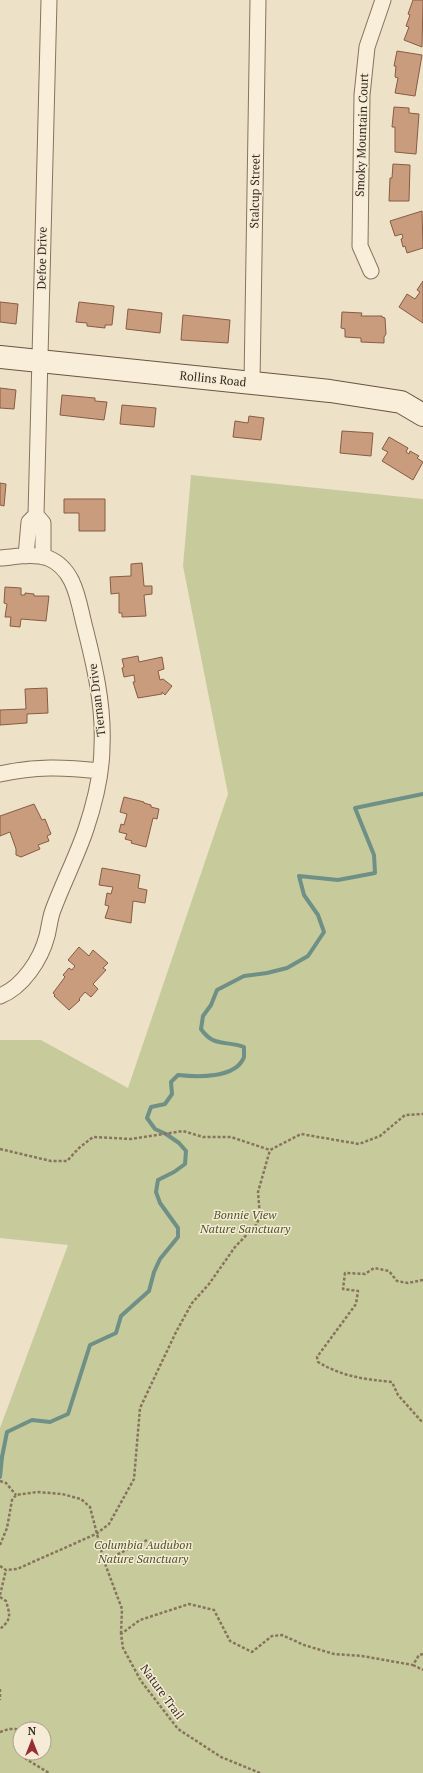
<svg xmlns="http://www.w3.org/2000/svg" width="423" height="1773" viewBox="0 0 423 1773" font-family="'PT Serif',serif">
<rect width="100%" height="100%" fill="#ede1c7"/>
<!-- green -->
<path fill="#c7cb9b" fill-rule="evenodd" d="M191,475L423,499V1773H0V1428L68,1245L0,1238V1040H41L128,1088L228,794L183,566ZM20,1729H44V1753H20Z"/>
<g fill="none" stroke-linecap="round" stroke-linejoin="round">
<!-- stream -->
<path stroke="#6f9087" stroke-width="4" d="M0,1477L2,1457L7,1432L32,1420L50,1422L68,1414L90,1345L116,1333L121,1316L149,1291L154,1272L160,1259L178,1237V1228L160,1203L156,1192L158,1180L174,1172L185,1164L186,1151L179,1143L166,1134L155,1129L147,1118L151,1107L165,1104L172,1094L171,1082L178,1075C196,1077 236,1079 244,1057C244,1054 244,1050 244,1047C226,1040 214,1048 201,1029L203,1016L211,1005L217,990L244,976L267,973L287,968L308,956L324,932L318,915L304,895L299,876L338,880L375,873L374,855L355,808L423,794"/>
</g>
<!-- building -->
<path fill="#ca9c7e" stroke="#875c43" d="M413,0H423L422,47L404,40L409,27L406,26L410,15L408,14Z
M397,51L422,55L415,96L395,93L398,78L395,77L396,66H394Z
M394,107L409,108V113L419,114L416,154L395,152V127H392Z
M393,164L410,165L409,201H389L390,178H392Z
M422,211L423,248L407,253L405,246L403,247L401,239L403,238L402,234L395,236L390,221Z
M423,281V323L399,307L407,294L415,299L420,292L417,290Z
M0,302L18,304L16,324L0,322Z
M79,302L114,306L112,325H105V328L87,326V323L76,322Z
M128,309L162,313L160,333L126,329Z
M342,312L362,313L361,316H382V317L385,318L386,334L384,337V343L361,342V338L345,337V329L341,328Z
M183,315L230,320L228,343L181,340Z
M0,388L16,390L14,409L0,408Z
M62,395L95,398V401L107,402L104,420L60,415Z
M122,405L156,408L154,427L120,424Z
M249,416L264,418L261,440L233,437L235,421L248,423Z
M342,431L373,433L371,456L340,453Z
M389,437L408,448L406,452L409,454L410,451L419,456L417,458L423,462L413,480L382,461L388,452L382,449Z
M0,483L6,484L4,506L0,505Z
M64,499H105V531H79V513H64Z
M142,563L144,586H152V594L144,595L146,616L122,617V613H119V593L111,594L110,577L131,576V564Z
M5,587L21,588V595H25V593L34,594V596H49L46,621L21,619L20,627L10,626L11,617H5L7,604L4,603Z
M138,656L139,662L162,657L164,669L158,671L160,680L163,679L172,686L165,695L162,692V694L138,698L133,682H135L134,675L124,677L122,668L124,667L122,659Z
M47,688L48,713L27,714V723L0,725V710L26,709L25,689Z
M124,797L144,802V803L151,805V807L159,809L157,819L153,818L146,847L131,843L132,841L125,839L127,834L119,832L121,824L124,825L127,814L120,812Z
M34,804L42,820L45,819L51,834L47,836L49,841L38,845L40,849L21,857L16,855V849L10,832L0,836V816Z
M102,868L140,875L138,888L147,890L145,903L133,901L131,923L105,918L109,906L105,905L107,893L111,894L113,887L99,885Z
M79,947L89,956L93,950L108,963L103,968L106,970L93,984L98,989L91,997L85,992L79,999L80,1000L69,1010L54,996L55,995L53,993L65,977L63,975L69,968L72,970L75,966L68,960Z"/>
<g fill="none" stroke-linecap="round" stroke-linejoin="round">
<!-- street casing -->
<g stroke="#88735d" stroke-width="17">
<path id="street" d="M371,271L360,246L362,95L367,47L383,0
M252,383L258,0
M26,556L29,522L36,515
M43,557V523L36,515L49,0
M0,558C15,557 33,553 48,558C75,569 78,600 84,624C94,663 104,705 102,746C102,774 95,802 86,829C77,856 63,883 53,910C50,918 49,928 47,936C41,959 23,987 0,996
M0,774C35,766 64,767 100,771"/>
</g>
<!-- secondary casing -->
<g stroke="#6a5440" stroke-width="24">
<path id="secondary" d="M0,357L330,391L401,402L423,415"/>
</g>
<!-- path -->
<path stroke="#88735d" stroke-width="2.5" stroke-dasharray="3 2" stroke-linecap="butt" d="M0,1149L51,1161H67L79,1148L93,1137L131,1139L183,1131L203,1137H231L270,1150L301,1134L359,1144L380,1136L405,1115L423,1114
M423,1280L408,1283L397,1281L389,1271L374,1268L365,1274L345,1273L343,1289L358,1291L356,1304L317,1357L318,1362C343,1377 364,1379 392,1382L398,1395L423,1423
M0,1481L6,1483L16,1495
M0,1545L7,1528L12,1500L16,1495L37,1492L62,1494L81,1499L90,1507L104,1561L122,1609L121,1634
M104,1561L147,1540
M0,1566L6,1570L17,1569L96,1534L109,1524L134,1479L140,1408L176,1332L192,1303L209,1284L235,1247L256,1225L260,1217L258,1192L270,1150
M0,1595L6,1570
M0,1597L6,1601C10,1615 12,1619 0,1629
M413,1665L423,1670
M0,1689V1700
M0,1732L9,1729H16L20,1732
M23,1753L26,1759L49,1773
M260,1773L221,1757L178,1729L141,1681L123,1648L121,1634L140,1620L189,1604L214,1610L230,1641L252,1652L272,1636L282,1635L304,1645L334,1654L362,1656L413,1665L419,1655L423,1654"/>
<!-- street -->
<use href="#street" stroke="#f8eeda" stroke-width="15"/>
<!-- secondary -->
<use href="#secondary" stroke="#f8eeda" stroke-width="22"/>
</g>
<g text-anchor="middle" stroke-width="3" stroke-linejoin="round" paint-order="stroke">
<!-- street labels -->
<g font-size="12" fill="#392c20" stroke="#f5ebd6">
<text transform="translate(362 135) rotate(-88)" y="4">Smoky Mountain Court</text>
<text transform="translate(255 191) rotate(-89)" y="4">Stalcup Street</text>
<text transform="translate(42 258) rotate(-89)" y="4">Defoe Drive</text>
<text transform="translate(213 379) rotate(6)" y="4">Rollins Road</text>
<text transform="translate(97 700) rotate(-97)" y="4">Tiernan Drive</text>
<text transform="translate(162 1692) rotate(54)" y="4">Nature Trail</text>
</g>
<!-- park labels -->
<g font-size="12" font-style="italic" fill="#4b5527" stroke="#f5ebd6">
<text x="245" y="1219">Bonnie View<tspan x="245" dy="14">Nature Sanctuary</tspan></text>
<text x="143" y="1549">Columbia Audubon<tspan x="143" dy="14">Nature Sanctuary</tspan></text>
</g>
</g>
<!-- north arrow -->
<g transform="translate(32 1741)"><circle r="19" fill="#f5ebd6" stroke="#aa9f8d"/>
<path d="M0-3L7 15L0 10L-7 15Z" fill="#962f32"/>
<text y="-6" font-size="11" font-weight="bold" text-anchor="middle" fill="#392c20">N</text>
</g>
</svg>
